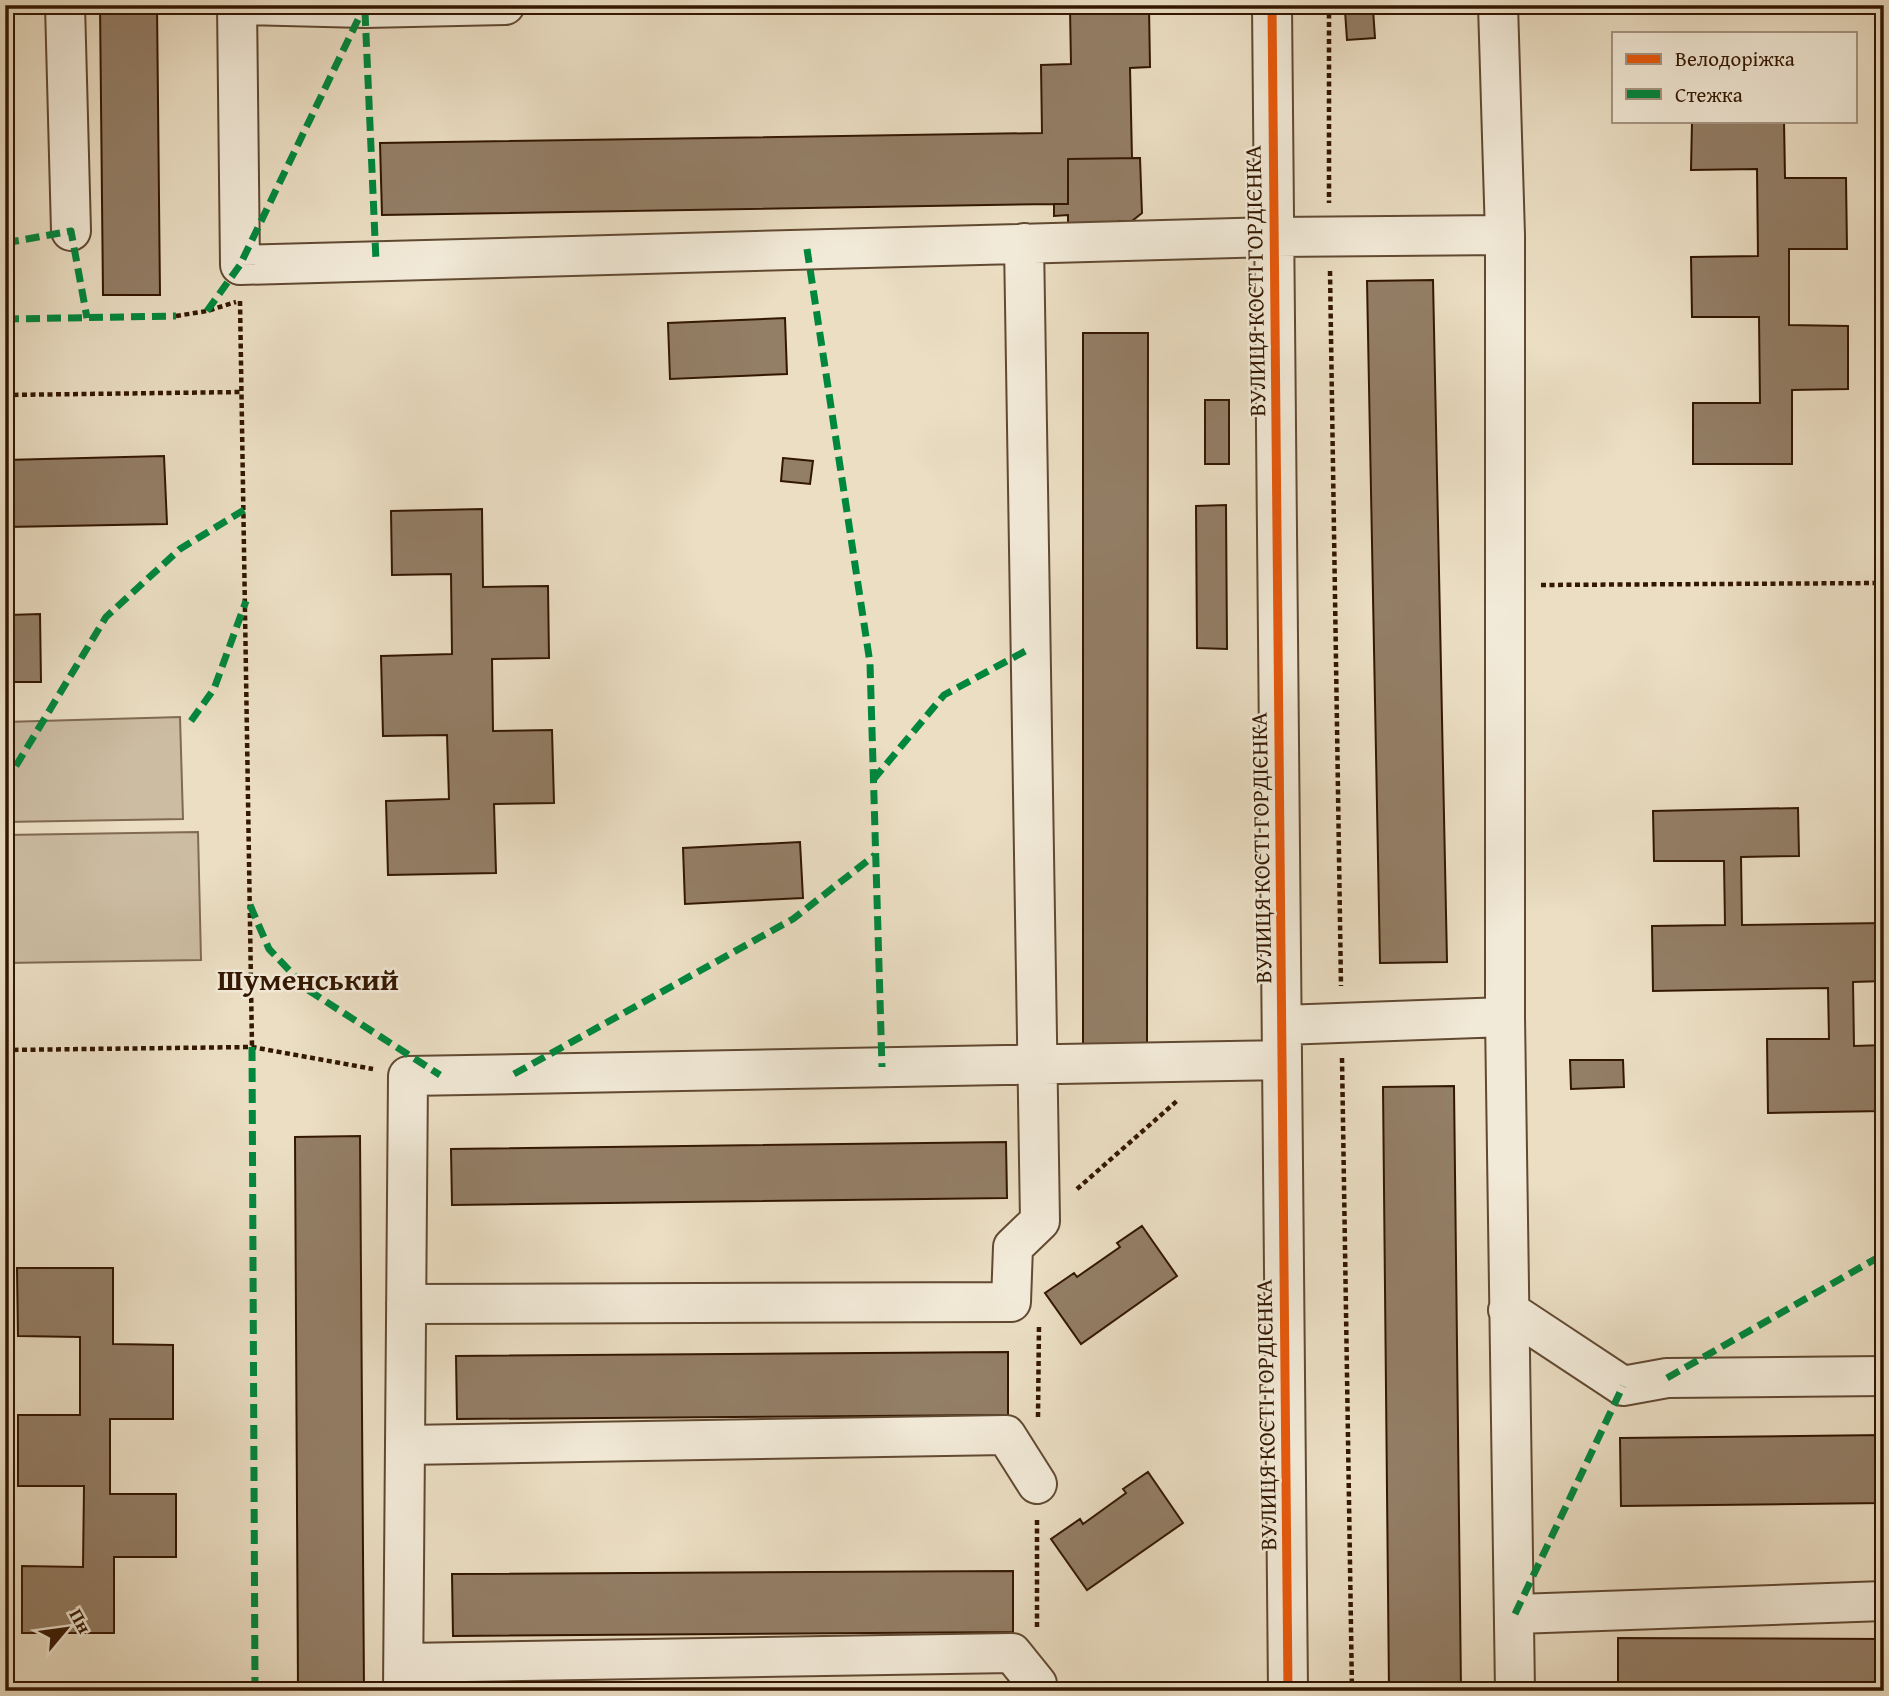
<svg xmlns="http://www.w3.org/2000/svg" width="1889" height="1696" viewBox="0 0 1889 1696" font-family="'Gentium Book Plus',serif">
<rect width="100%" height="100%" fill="#ebdec3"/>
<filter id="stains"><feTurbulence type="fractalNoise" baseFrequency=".00286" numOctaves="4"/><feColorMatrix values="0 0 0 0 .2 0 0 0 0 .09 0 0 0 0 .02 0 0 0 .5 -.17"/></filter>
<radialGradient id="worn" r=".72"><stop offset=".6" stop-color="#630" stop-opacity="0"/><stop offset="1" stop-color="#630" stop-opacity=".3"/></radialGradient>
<!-- green -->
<path fill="#ccbca2" stroke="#806a52" stroke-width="2" d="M180,717L183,819L5,822V722Z
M198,832L201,960L5,963V835Z"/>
<!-- building -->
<path fill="#937e66" stroke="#331701" stroke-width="2" d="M100,5H157L160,295H103Z
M1149,7L1150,67L1130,68L1132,158H1140L1142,213L1132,221H1119L1120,228L1068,230V215L1054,216V204L382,215L380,143L1042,133L1041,65L1071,64L1070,9Z
M1373,9L1375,38L1347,40L1345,11Z
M1692,121H1784L1785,178H1846L1847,249H1789V325L1848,326V389L1792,390V464H1693V403H1760L1759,317H1692L1691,257L1758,256L1757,169L1691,170Z
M1140,158L1142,213L1132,221H1119L1120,228L1068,230V215L1054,216V204H1068V159Z
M1433,280L1447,962L1380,963L1367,281Z
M785,318L787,374L670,379L668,323Z
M1083,333H1148L1147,1045L1083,1044Z
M1205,400H1229V464H1205Z
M164,456L167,524L6,527L8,615L40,614L41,682H5V460Z
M783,458L813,461L810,484L781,481Z
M1226,505L1227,649L1197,648L1196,506Z
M482,509L483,587L548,586L549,658L492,659L493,731L552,730L554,803L494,804L496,873L388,875L386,801L449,799L447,735L383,736L381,656L452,654L451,574L392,575L391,511Z
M1798,808L1799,856L1741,857L1742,925L1884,923V981L1853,982L1854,1046L1884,1045V1111L1768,1113L1767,1039H1829L1828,988L1653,991L1652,926L1725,925L1724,861H1654L1653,811Z
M800,842L803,898L685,904L683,848Z
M1570,1060H1623L1624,1087L1571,1089Z
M1454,1086L1461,1691H1389L1383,1087Z
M360,1136L364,1691H298L295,1137Z
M1006,1142L1007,1198L452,1205L451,1149Z
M1142,1226L1177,1276L1081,1344L1045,1293L1074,1273L1077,1277L1120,1247L1117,1243Z
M17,1268H113V1344L173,1345V1419H110V1494H176V1557H114V1633H22V1566L83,1567L84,1486H18V1415H80V1337L18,1336Z
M1008,1352V1415L457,1419L456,1356Z
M1884,1435V1503L1621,1506L1620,1438Z
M1148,1472L1183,1523L1087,1590L1051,1539L1080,1519L1083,1524L1126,1493L1123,1489Z
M1013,1571V1632L453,1636L452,1574Z
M1618,1638L1884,1639V1691H1618Z"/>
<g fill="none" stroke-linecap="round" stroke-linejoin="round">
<!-- minor casing -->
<g stroke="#614932" stroke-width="42">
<path id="minor" d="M65,5L71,231
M237,5L240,265L1274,237L1505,235L1498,5
M240,5L365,8L505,5
M1272,5L1288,1691
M1505,1017L1515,1691
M1282,1025L1505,1017V235
M406,1304L1011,1302L1013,1247L1040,1221L1024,243
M1508,1310L1623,1386L1667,1378L1884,1376
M405,1445L1006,1435L1037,1484
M1515,1614L1884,1601
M404,1663L1012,1653L1037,1684V1691
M403,1691L408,1076L1282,1060"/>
</g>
<!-- path -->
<path stroke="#331701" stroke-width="4.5" stroke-dasharray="5 3.5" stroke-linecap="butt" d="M1329,5V203
M1330,271L1341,986
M240,301L252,1047
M176,316L207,311L236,302
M5,395L242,392
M1541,585L1884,583
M5,1050L252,1047L373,1069
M1342,1058L1352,1691
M1077,1189L1178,1100
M1038,1417L1039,1324
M1037,1520V1627"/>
<!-- minor -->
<use href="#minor" stroke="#f2ead8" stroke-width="38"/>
<!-- quiet -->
<path stroke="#00873e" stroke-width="7" stroke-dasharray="14 7" stroke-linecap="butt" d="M365,12L376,261
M5,243L71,231L87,318
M807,249L870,663L882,1067
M207,311L240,265L365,5
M5,319L176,316
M191,721L214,689L246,601
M873,780L944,695L1031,648
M5,784L106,617L180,549L244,510
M250,905L269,949L308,990L440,1075
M252,1047L255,1691
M514,1074L793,919L875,855
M1667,1378L1884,1254
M1515,1614L1623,1386"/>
<!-- cycleway casing -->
<g stroke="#f2ead8" stroke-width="13">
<path id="cycleway" d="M1272,5L1288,1691"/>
</g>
<!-- cycleway -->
<use href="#cycleway" stroke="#e8590c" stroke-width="9"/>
</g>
<g text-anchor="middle" stroke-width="5" stroke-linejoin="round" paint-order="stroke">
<!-- street labels -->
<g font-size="23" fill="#331701" stroke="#f2ead8">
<text transform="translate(1255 281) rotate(-91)" y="8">ВУЛИЦЯ КОСТІ ГОРДІЄНКА</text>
<text transform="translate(1261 848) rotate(-91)" y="8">ВУЛИЦЯ КОСТІ ГОРДІЄНКА</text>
<text transform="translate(1266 1415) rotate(-91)" y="8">ВУЛИЦЯ КОСТІ ГОРДІЄНКА</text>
</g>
<!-- district labels -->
<g font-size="30" font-weight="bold" fill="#331701" stroke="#f2ead8">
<text x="308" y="990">Шуменський</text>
</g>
</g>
<!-- margin -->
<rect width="1889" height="1696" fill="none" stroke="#ebdec3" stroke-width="28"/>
<rect x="7" y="7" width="1875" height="1682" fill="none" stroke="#331701" stroke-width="3.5"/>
<rect x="14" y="14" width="1861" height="1668" fill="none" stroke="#331701" stroke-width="2"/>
<!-- legend -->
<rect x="1612" y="32" width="245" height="91" fill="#f2ead8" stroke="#a69682" stroke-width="2"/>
<rect x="1626" y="54" width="35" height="10" fill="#e8590c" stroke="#a69682" stroke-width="2"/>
<text x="1675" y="66" font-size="21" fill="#331701">Велодоріжка</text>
<rect x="1626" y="89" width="35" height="10" fill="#00873e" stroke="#a69682" stroke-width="2"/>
<text x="1675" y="102" font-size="21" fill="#331701">Стежка</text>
<!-- north arrow -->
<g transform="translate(66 1629) rotate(61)" stroke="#f2ead8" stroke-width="5" paint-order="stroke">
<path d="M0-5L12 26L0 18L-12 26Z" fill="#331701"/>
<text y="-10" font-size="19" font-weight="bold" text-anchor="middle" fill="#331701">Пн</text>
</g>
<rect width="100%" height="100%" filter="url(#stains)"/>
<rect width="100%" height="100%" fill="url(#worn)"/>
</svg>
